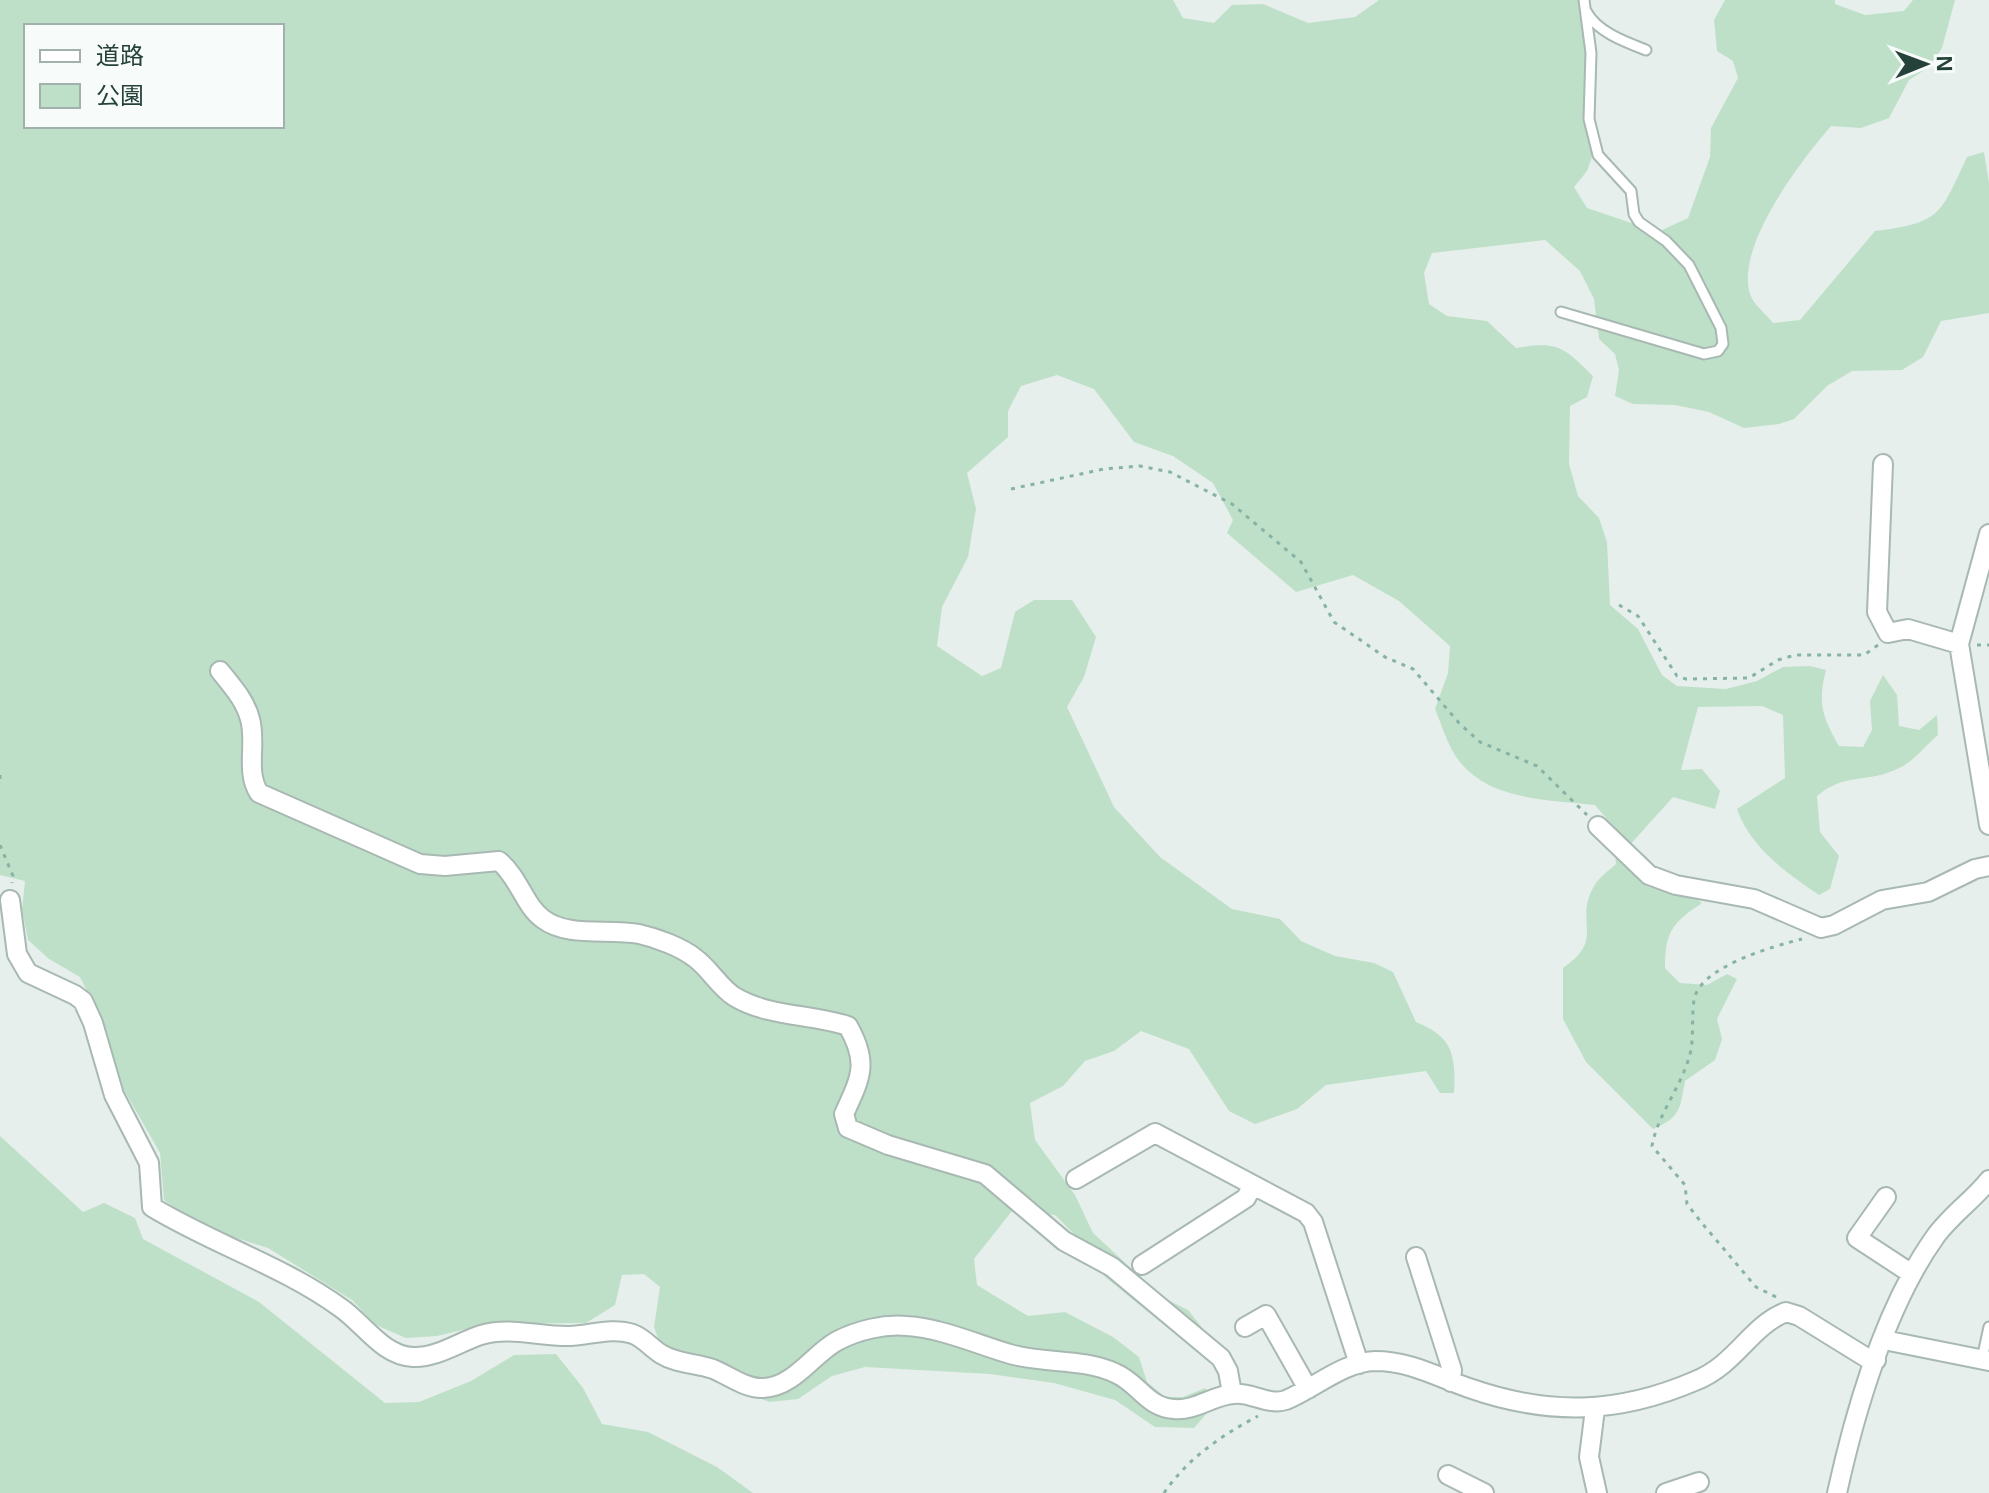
<svg xmlns="http://www.w3.org/2000/svg" width="1989" height="1493" viewBox="0 0 1989 1493" font-family="Helvetica,'Noto Sans JP',sans-serif">
<rect width="100%" height="100%" fill="#e6efeb"/>
<!-- green -->
<path fill="#bfe0c8" fill-rule="evenodd" d="M0,0H1173L1183,18L1214,23L1232,5L1263,4L1308,23L1355,17L1379,0H1582L1593,154L1587,171L1574,187L1587,208L1658,232L1688,218L1710,157L1711,128L1738,78L1733,61L1717,51L1714,20L1725,0H1835V4L1865,15L1904,11L1913,0H1955L1942,48L1929,67L1909,80L1889,118L1861,128L1831,126C1801,161 1735,246 1750,294C1753,304 1767,315 1773,323L1800,320L1875,231C1942,223 1940,214 1967,157L1984,152L1989,183V313L1941,321L1923,357L1902,370L1852,371L1827,386L1794,419L1779,424L1744,428L1709,412L1675,405L1633,404L1615,396L1619,370L1615,354L1599,339L1594,299L1580,271L1545,240L1432,253L1424,273L1429,304L1447,316L1487,321L1516,348C1559,341 1563,347 1593,376L1587,397L1570,406L1569,464L1578,496L1599,518L1607,542L1610,605L1638,629L1662,675L1677,686L1726,689L1757,681L1783,667L1810,666L1826,670C1817,703 1823,718 1839,746L1863,747L1872,730L1870,701L1883,675L1897,695L1899,726L1919,730L1937,715L1938,735C1926,745 1913,762 1899,768C1868,784 1845,772 1817,796L1820,832L1839,856L1830,889L1819,895C1786,873 1750,847 1737,809L1785,778L1783,715L1762,706L1698,707L1681,770L1702,769L1720,791L1715,809L1673,797L1628,847L1702,903C1672,923 1665,932 1665,968L1680,983L1707,985L1727,974L1737,979L1717,1019L1722,1039L1715,1060L1685,1081C1680,1109 1681,1117 1653,1129L1586,1062L1563,1019V968C1606,939 1574,923 1593,888C1597,879 1608,871 1616,864L1613,826L1595,805C1545,799 1480,801 1452,750C1445,737 1441,723 1435,709L1448,673L1450,646L1399,601L1353,575L1296,592L1227,533L1233,520L1213,483L1173,456L1134,442L1094,389L1057,375L1021,386L1008,411V437L967,473L976,509L968,557L942,607L937,646L982,676L1001,668L1015,612L1034,600H1072L1096,637L1084,677L1067,707L1114,807L1160,857L1232,909L1280,919L1301,941L1335,956L1374,963L1393,972L1416,1022C1453,1037 1456,1055 1454,1093H1440L1426,1071L1326,1085L1297,1109L1255,1124L1229,1111L1189,1049L1141,1031L1114,1051L1085,1061L1063,1086L1030,1103L1035,1140L1075,1195L1093,1233L1162,1297L1188,1310L1224,1355L1208,1361L1104,1276L1081,1241L1055,1215L1012,1211L974,1259L977,1285L1028,1316L1065,1312L1113,1337L1139,1357L1147,1382L1165,1397H1183L1205,1388L1213,1406L1194,1428L1155,1427L1115,1400L1054,1383L990,1374L865,1367L832,1376L798,1399L769,1402L716,1380L660,1344L654,1327L660,1287L644,1274L622,1275L615,1305L586,1323L488,1324L437,1336L406,1338L376,1325L352,1300L268,1248L204,1228L164,1200L160,1153L120,1083L107,1032L80,977L49,959L28,940L22,910L25,881L0,875ZM26,26H282V126H26Z
M0,1136L83,1212L104,1203L135,1218L143,1239L259,1302L385,1403L419,1402L471,1381L514,1355L556,1354L583,1388L602,1424L648,1432L717,1467L753,1493H0Z"/>
<g fill="none" stroke-linecap="round" stroke-linejoin="round">
<!-- service casing -->
<g stroke="#a8b8b2" stroke-width="13">
<path id="service" d="M1586,11C1597,32 1625,42 1646,50
M1561,312L1704,354L1718,351L1723,344L1721,328L1689,265L1666,241L1639,222L1634,214L1631,191L1598,155L1589,119L1591,53L1584,0
M1982,1359L1989,1327"/>
</g>
<!-- minor casing -->
<g stroke="#a8b8b2" stroke-width="22">
<path id="minor" d="M1883,464L1877,612L1888,633L1908,629L1959,644
M1989,534L1959,644L1989,825
M220,671C232,686 245,700 250,719C257,744 245,771 259,793L420,864L445,866L499,861C520,879 524,905 543,919C568,938 609,928 639,934C657,938 681,947 695,958C710,969 720,988 735,997C769,1017 811,1014 848,1026C869,1063 861,1077 844,1114L848,1128L888,1145L985,1174L1064,1241L1112,1267L1221,1358L1228,1371L1232,1393
M1598,826L1649,875L1676,885L1754,899L1821,928L1834,925L1882,900L1928,892L1975,869L1989,866
M10,900L17,954L28,973L75,995L83,1001L93,1023L114,1095L149,1163L152,1207C213,1244 283,1266 341,1308C364,1324 383,1356 413,1357C437,1358 459,1342 481,1335C509,1326 541,1337 570,1336C591,1335 612,1327 633,1334C644,1338 651,1348 661,1354C677,1364 696,1363 713,1369C728,1375 746,1389 763,1388C794,1387 813,1354 837,1341C858,1330 884,1324 907,1326C941,1328 976,1344 1010,1354C1044,1364 1082,1358 1115,1373C1139,1383 1146,1407 1174,1409C1196,1411 1213,1395 1234,1394C1251,1392 1269,1406 1286,1400C1315,1388 1343,1362 1375,1361C1410,1361 1437,1377 1469,1388C1549,1416 1618,1414 1695,1381C1737,1364 1750,1326 1786,1312L1799,1316L1867,1358L1876,1360
M1076,1179L1155,1133L1306,1213L1313,1222L1359,1364
M1886,1197L1857,1238L1912,1274
M1416,1257L1452,1370L1451,1382
M1142,1265L1246,1198L1252,1186
M1245,1327L1266,1315L1308,1389
M1884,1340L1989,1361
M1595,1409L1589,1457L1597,1493
M1448,1475L1484,1493
M1666,1493L1699,1482
M1837,1493C1855,1411 1886,1306 1935,1237C1950,1216 1973,1200 1989,1180"/>
</g>
<!-- path -->
<path stroke="#86b3a5" stroke-width="3" stroke-dasharray="4 6" stroke-linecap="butt" d="M1011,489L1104,469L1140,466L1170,472L1232,504L1301,562L1334,622L1385,657L1413,669L1459,723L1480,742L1537,766L1587,815
M1619,605L1638,616L1677,676L1686,679L1749,678L1778,660L1795,655H1864L1878,645
M1977,645H1989
M0,775V779
M0,845L13,876L12,883
M1776,1297L1756,1287L1701,1222L1687,1204L1685,1185L1652,1146C1657,1117 1679,1089 1688,1061C1695,1042 1691,1020 1694,1000C1699,967 1774,946 1802,939
M1164,1493C1187,1459 1222,1435 1258,1416"/>
<!-- service -->
<use href="#service" stroke="#fff" stroke-width="9"/>
<!-- minor -->
<use href="#minor" stroke="#fff" stroke-width="18"/>
</g>
<!-- legend -->
<rect x="24" y="24" width="260" height="104" fill="#f7fbf9" stroke="#a3b1ad" stroke-width="2"/>
<rect x="40" y="50" width="40" height="12" fill="#ffffff" stroke="#a3b1ad" stroke-width="2"/>
<text x="96" y="64" font-size="24" fill="#24423a">道路</text>
<rect x="40" y="84" width="40" height="24" fill="#bfe0c8" stroke="#a3b1ad" stroke-width="2"/>
<text x="96" y="104" font-size="24" fill="#24423a">公園</text>
<!-- north arrow -->
<g transform="translate(1925 64) rotate(89)" stroke="#f7fbf9" stroke-width="6" paint-order="stroke">
<path d="M0-6L14 30L0 20L-14 30Z" fill="#24423a"/>
<text y="-12" font-size="22" font-weight="bold" text-anchor="middle" fill="#24423a">N</text>
</g>
</svg>
